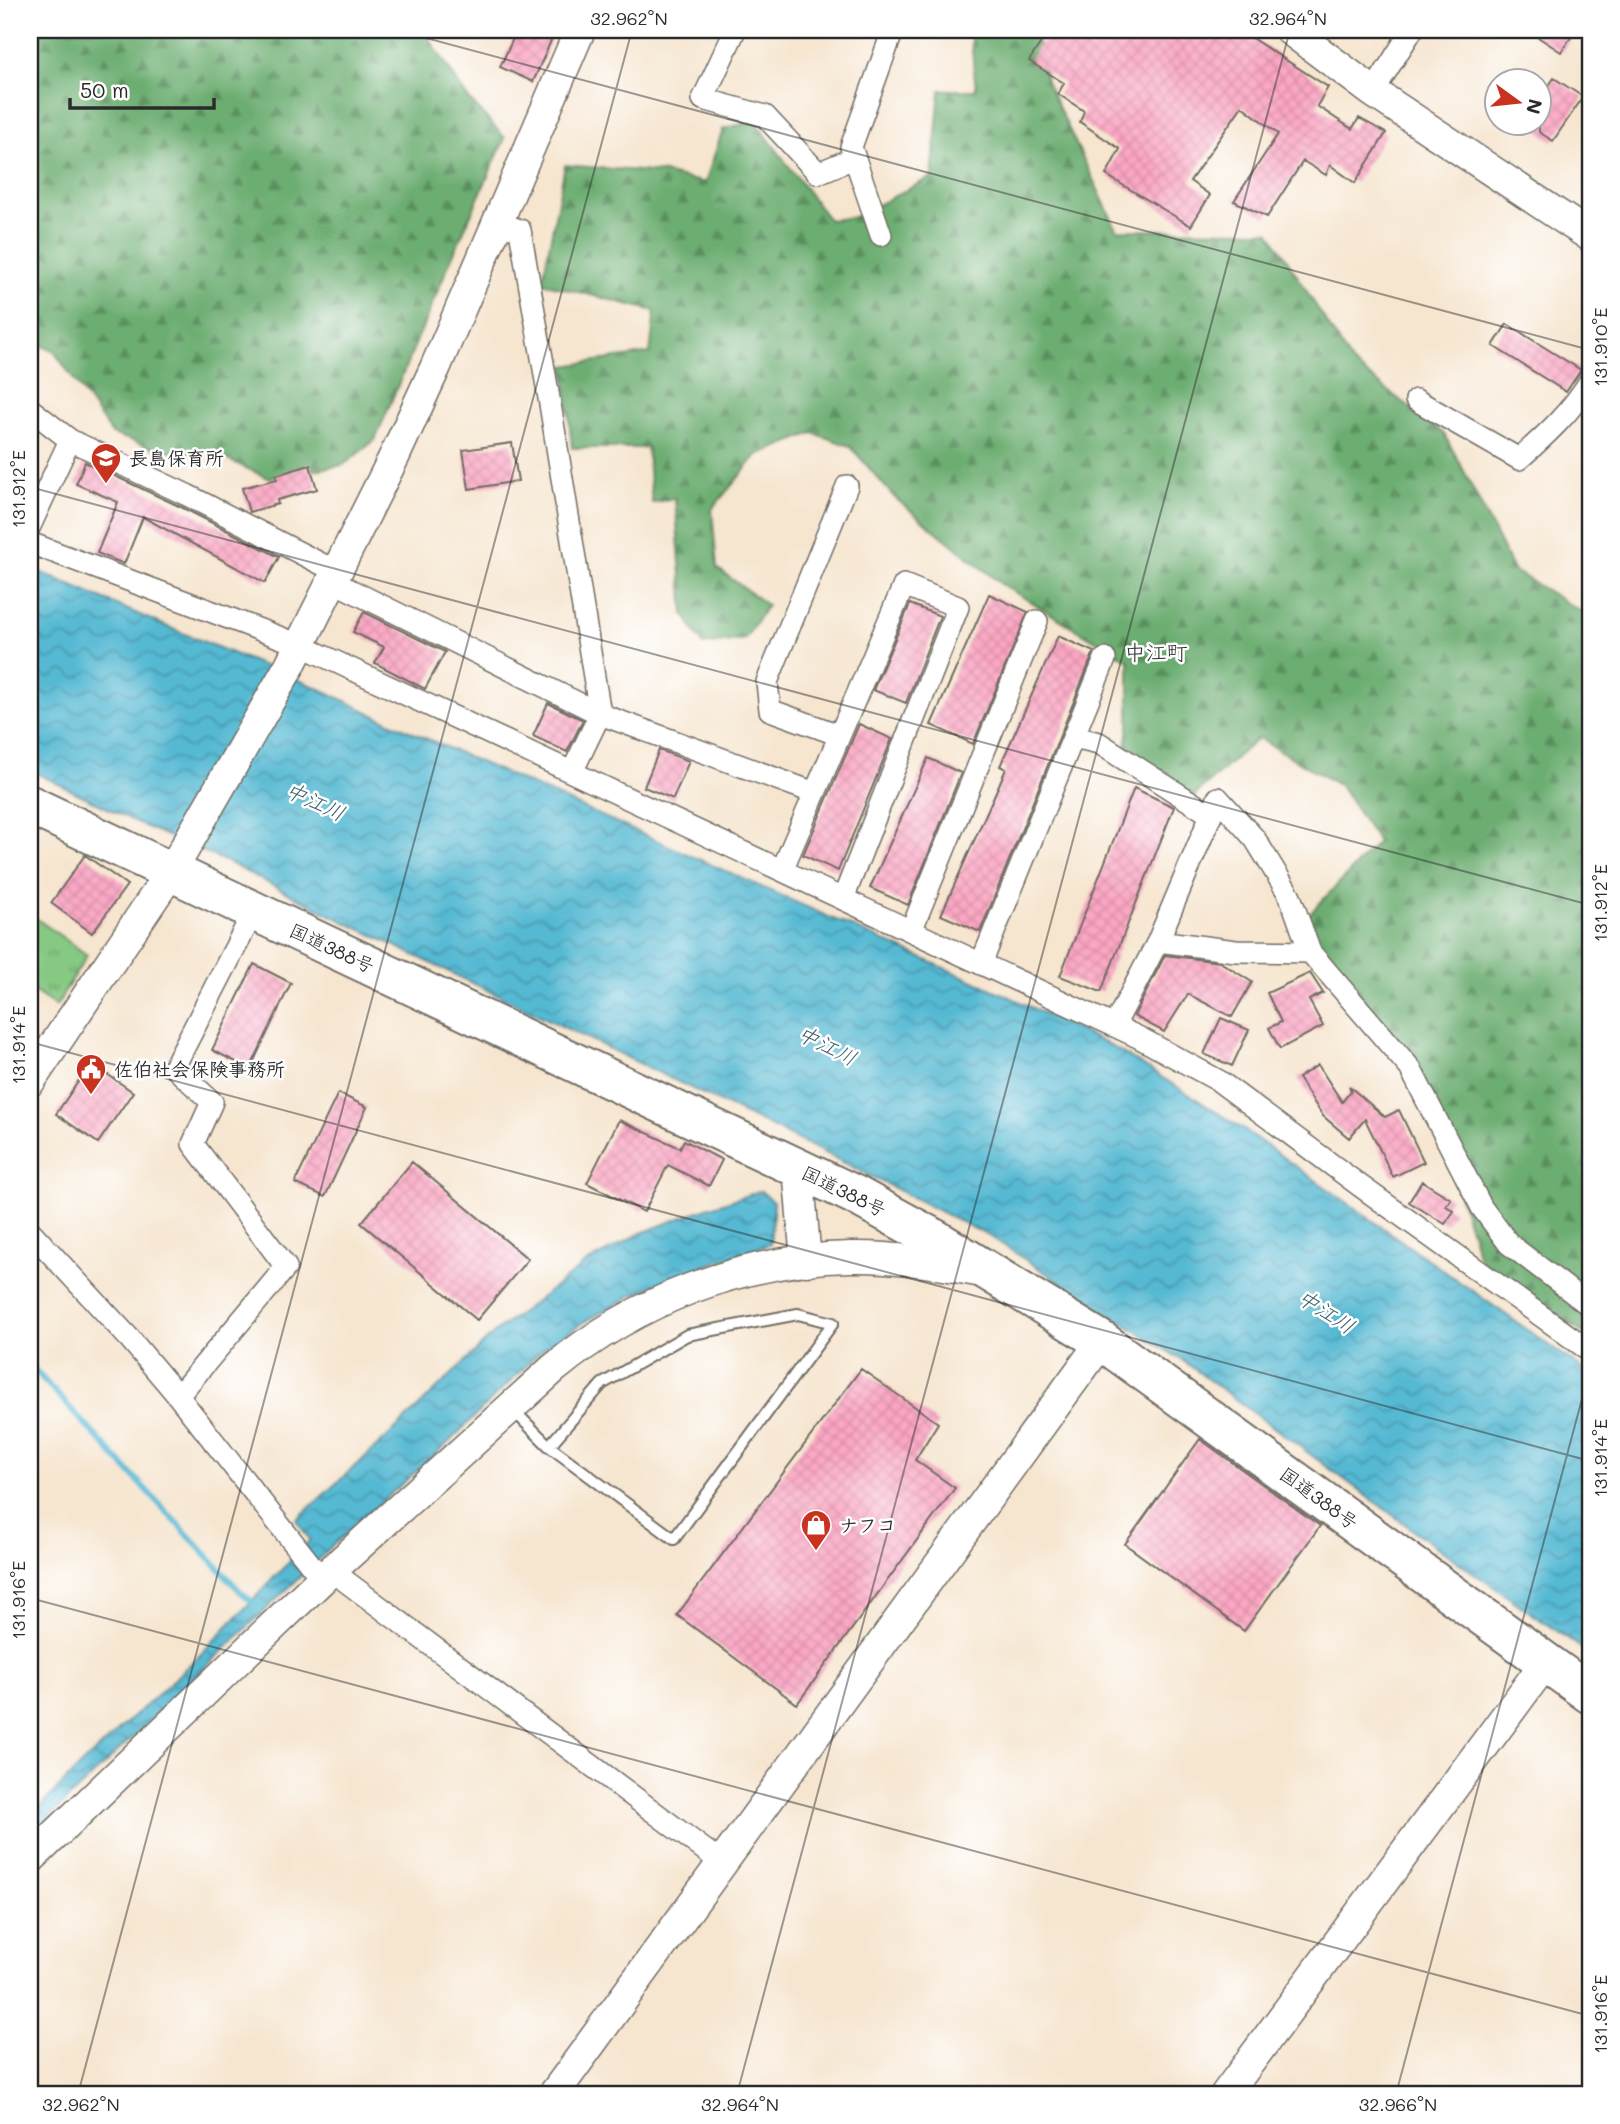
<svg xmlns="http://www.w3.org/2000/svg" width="1620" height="2124" viewBox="0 0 1620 2124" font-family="Mali,'Klee One',sans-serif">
<defs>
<pattern id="grass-tufts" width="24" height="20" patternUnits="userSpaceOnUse" patternTransform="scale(1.75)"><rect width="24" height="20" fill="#86c983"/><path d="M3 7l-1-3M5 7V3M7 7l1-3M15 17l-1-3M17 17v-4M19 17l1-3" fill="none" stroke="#6ea36b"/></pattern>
<pattern id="forest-firs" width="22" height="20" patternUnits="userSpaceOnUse" patternTransform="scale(1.75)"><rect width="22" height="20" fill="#6cad71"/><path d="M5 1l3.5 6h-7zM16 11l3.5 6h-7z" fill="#598d5d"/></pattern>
<pattern id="water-waves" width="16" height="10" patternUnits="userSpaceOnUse" patternTransform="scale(1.75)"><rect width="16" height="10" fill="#55b9d3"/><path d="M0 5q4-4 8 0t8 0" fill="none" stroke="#4797ab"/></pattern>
<pattern id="building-cross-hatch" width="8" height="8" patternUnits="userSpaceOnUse" patternTransform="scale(1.75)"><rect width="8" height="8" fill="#fba6c3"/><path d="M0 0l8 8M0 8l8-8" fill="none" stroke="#d78fa8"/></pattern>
</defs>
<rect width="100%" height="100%" fill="#fff"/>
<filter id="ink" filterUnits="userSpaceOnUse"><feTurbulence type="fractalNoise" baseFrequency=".0143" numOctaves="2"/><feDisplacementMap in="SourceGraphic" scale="14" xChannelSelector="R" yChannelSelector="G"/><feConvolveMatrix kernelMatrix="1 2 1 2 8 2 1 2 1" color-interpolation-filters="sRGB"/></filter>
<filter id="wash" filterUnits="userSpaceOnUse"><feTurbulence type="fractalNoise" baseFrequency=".00686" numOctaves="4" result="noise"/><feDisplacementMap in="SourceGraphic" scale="28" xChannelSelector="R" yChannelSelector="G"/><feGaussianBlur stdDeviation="1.57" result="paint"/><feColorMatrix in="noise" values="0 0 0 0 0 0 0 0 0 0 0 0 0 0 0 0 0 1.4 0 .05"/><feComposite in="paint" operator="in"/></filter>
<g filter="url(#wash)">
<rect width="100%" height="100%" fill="#f6e5cf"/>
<!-- grass -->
<path fill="url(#grass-tufts)" stroke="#587a57" stroke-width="2" d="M30,914L87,955L56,1006L30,989Z"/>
<!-- forest -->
<path fill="url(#forest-firs)" stroke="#4c6c4e" stroke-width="2" d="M30,30H424L467,97L505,138L449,264L375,440L343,465L268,478L215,454L163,451L112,434L53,350L30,342Z
M970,30H1035L1046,81L1117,230L1269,231L1352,363L1444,434L1464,471L1513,570L1590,617V1338L1480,1261L1418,1065L1301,923L1378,842L1340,786L1258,738L1193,797L1125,756L1129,726V661L1001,584L895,498L850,446L813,433L757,455L712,509L717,568L767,605L745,639L703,645L684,614L675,498L652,503L647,448H572L564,366L650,353L655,311L542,283L565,165L664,173L705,183L723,129L755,121L829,220L854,217L932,177L940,90H976Z"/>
<!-- water -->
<path fill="url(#water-waves)" stroke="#40727f" stroke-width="2" d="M30,568L175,630L318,688L387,721L1012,998L1111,1046L1195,1098L1250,1134L1590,1374V1654L1435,1546L1182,1360L1107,1313L991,1237L807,1144L333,916L225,861L142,825L30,770Z
M761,1191L774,1203L770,1244L678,1275L631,1296L584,1322L543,1349L447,1444L331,1547L41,1825L31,1816L80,1766L200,1655L310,1540L296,1520L396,1429L494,1333L585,1264L641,1233L704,1209Z"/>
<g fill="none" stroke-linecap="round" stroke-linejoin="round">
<!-- stream -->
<path stroke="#55b9d3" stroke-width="6" d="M30,1365L241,1592L257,1606
M30,1824L40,1814"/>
</g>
<g id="blocks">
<!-- building -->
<path fill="url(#building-cross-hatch)" d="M517,30H540L553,36L533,82L500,67Z
M1049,30H1239L1328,87L1317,106L1352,129L1359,118L1386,133L1355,183L1330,165L1326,175L1303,161L1267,217L1234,201L1278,134L1242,106L1190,181L1210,195L1191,226L1106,175L1120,149L1080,122L1084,111L1058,94L1064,83L1029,61Z
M1527,30H1576L1561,52Z
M1554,78L1583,97L1553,141L1539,132V100Z
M1507,324L1581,370L1566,392L1493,346Z
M512,443L518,481L469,489L463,450Z
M85,462L181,507L279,557L265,583L143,517L124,564L97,553L118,502L76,484Z
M310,465L317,489L277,500L278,504L249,512L242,488L277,479L276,475Z
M989,594L1028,612L973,744L931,725Z
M910,604L940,616L906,703L873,690Z
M364,612L445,652L425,689L375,663L384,647L353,632Z
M1058,636L1094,652L980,932L941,915L1006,769L1000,766Z
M548,703L583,720L567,752L533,736Z
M859,724L892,739L838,871L803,855Z
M659,750L689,761L673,799L644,787Z
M928,758L961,773L908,905L870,888Z
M1134,788L1174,807L1101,992L1060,976Z
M85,855L127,885L92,933L51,903Z
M1165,955L1220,962L1252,982L1232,1017L1188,994L1164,1032L1134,1016Z
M254,964L291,983L250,1069L212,1050Z
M1310,973L1323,993L1309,1000L1323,1026L1280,1049L1269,1028L1281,1022L1267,993Z
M1221,1018L1249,1030L1232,1066L1204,1054Z
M91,1063L133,1092L98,1143L56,1114Z
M1318,1065L1342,1102L1351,1091L1349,1086L1385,1117L1399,1110L1424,1162L1393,1177L1365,1119L1349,1138L1323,1116L1298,1078Z
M338,1093L367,1107L325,1197L295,1183Z
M619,1120L680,1148L684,1140L722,1160L709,1186L668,1165L644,1212L587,1183Z
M412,1162L528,1259L477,1320L361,1223Z
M1422,1181L1451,1199L1446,1206L1454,1211L1445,1224L1409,1202Z
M861,1369L938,1423L915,1460L955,1488L797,1704L677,1615Z
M1200,1439L1320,1526L1244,1631L1125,1544Z"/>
</g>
</g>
<g filter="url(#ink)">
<use href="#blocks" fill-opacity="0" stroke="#726c64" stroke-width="2"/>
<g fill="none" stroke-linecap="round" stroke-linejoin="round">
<!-- lane casing -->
<g stroke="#726c64" stroke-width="14">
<path id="lane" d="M511,1408L549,1446L602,1384L687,1335L798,1314L833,1323L674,1539L549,1446"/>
</g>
<!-- street casing -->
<g stroke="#726c64" stroke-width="24">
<path id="street" d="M735,30L703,99L765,116L818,173L854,158
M1373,92L1412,30
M498,223L520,230L550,404L600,714L572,772
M881,235L851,147L893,30
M1416,400L1519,459C1546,435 1571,412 1590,381
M30,409L70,440L187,495L337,572
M30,526L70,440
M30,543L300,645L1140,1038L1219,1081L1359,1185L1590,1351
M332,581L600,714L815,793
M839,735L770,710L767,682L847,486
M1074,737L1099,743L1211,815
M782,870L904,585L958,607L843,899
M911,931L1037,621
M1158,941L1236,951L1310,952
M981,964L1105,659
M1114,1026L1158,941L1218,798L1255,839L1290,896L1310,952L1410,1068L1482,1208L1509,1244L1590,1306
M30,1231L130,1339L178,1396L322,1579
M178,1396L286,1267L193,1144L212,1102L174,1067L254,911
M332,1571L722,1863"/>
</g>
<!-- secondary casing -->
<g stroke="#726c64" stroke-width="33">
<path id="secondary" d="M1290,30L1373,92L1590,236
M30,1081L171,872L290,665L395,455L436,366L580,30
M798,1168L806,1261
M30,1859L322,1579L553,1369C636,1300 742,1259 851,1257C893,1256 935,1263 977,1271
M554,2094L1102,1341
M1226,2094L1546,1662"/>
</g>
<!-- highway casing -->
<g stroke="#726c64" stroke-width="42">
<path id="highway" d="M30,805L855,1195L937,1240L1102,1341L1590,1694"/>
</g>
<!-- lane -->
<use href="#lane" stroke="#fff" stroke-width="10"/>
<!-- street -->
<use href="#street" stroke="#fff" stroke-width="21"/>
<!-- secondary -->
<use href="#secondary" stroke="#fff" stroke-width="30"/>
<!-- highway -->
<use href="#highway" stroke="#fff" stroke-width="38"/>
</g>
</g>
<!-- ticks -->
<path fill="none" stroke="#2b2b2b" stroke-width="2" stroke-opacity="0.45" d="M396,30L1590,350M30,487L1590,905M30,1042L1590,1461M30,1598L1590,2016M78,2094L632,30M737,2094L1290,30M1396,2094L1590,1369"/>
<!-- icons -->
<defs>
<g id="school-pin" transform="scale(1.575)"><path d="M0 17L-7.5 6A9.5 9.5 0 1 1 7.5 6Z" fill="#c8321e" stroke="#fff"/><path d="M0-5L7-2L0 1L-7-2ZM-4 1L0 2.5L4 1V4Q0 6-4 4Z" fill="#fff"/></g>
<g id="civic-pin" transform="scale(1.575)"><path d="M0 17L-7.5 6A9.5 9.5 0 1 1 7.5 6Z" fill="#c8321e" stroke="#fff"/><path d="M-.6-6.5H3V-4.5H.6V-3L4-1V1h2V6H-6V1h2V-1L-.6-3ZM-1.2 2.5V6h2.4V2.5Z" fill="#fff"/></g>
<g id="shop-pin" transform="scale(1.575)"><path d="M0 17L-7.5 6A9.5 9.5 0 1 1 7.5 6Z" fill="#c8321e" stroke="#fff"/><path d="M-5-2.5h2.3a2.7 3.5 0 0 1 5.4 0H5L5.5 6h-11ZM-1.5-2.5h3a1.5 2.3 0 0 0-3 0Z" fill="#fff"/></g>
</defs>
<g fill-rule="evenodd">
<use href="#school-pin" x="106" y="458"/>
<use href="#civic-pin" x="91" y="1069"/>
<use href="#shop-pin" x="816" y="1525"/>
</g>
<g text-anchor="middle" stroke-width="5" stroke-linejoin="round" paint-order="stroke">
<!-- poi labels -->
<g font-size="19" font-weight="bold" fill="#2b2b2b" stroke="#fff" text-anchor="start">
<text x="129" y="465">長島保育所</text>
<text x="114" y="1076">佐伯社会保険事務所</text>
<text x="839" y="1532">ナフコ</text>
</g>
<!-- street labels -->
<g font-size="19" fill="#2b2b2b" stroke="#fff">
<text transform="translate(332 948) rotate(25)" y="7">国道388号</text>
<text transform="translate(844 1191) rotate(26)" y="7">国道388号</text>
<text transform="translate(1319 1498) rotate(36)" y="7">国道388号</text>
</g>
<!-- neighbourhood labels -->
<g font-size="21" fill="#2b2b2b" stroke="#fff">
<text x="1156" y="660">中江町</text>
</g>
<!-- water labels -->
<g font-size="21" font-style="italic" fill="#3a5d66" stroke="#fff">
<text transform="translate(315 802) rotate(25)" y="7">中江川</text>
<text transform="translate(827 1046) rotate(27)" y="7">中江川</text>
<text transform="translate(1326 1312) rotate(33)" y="7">中江川</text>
</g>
</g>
<!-- margin -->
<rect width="1620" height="2124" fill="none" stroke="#fff" stroke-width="77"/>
<!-- north arrow -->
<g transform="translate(1518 102) rotate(105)"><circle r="33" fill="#ffffff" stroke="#aaaaaa" stroke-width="2"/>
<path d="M0-5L12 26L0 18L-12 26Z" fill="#c8321e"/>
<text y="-10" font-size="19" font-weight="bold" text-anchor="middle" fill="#2b2b2b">N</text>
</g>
<!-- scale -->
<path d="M70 98v10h144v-10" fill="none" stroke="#2b2b2b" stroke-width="3.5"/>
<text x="80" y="98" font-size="21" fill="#2b2b2b" stroke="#ffffff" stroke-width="5" paint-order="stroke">50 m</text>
<rect x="38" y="38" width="1544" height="2048" fill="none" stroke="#2b2b2b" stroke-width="2.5"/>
<g font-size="18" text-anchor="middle" fill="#2b2b2b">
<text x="629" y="25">32.962°N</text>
<text x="1288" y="25">32.964°N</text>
<text transform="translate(1601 347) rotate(-90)" y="6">131.910°E</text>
<text transform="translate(19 489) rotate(-90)" y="6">131.912°E</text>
<text transform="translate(1601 903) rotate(-90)" y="6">131.912°E</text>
<text transform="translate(19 1045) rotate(-90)" y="6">131.914°E</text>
<text transform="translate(1601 1458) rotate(-90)" y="6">131.914°E</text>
<text transform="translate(19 1600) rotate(-90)" y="6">131.916°E</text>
<text transform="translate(1601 2014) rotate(-90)" y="6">131.916°E</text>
<text x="81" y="2111">32.962°N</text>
<text x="740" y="2111">32.964°N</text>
<text x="1398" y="2111">32.966°N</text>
</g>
</svg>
